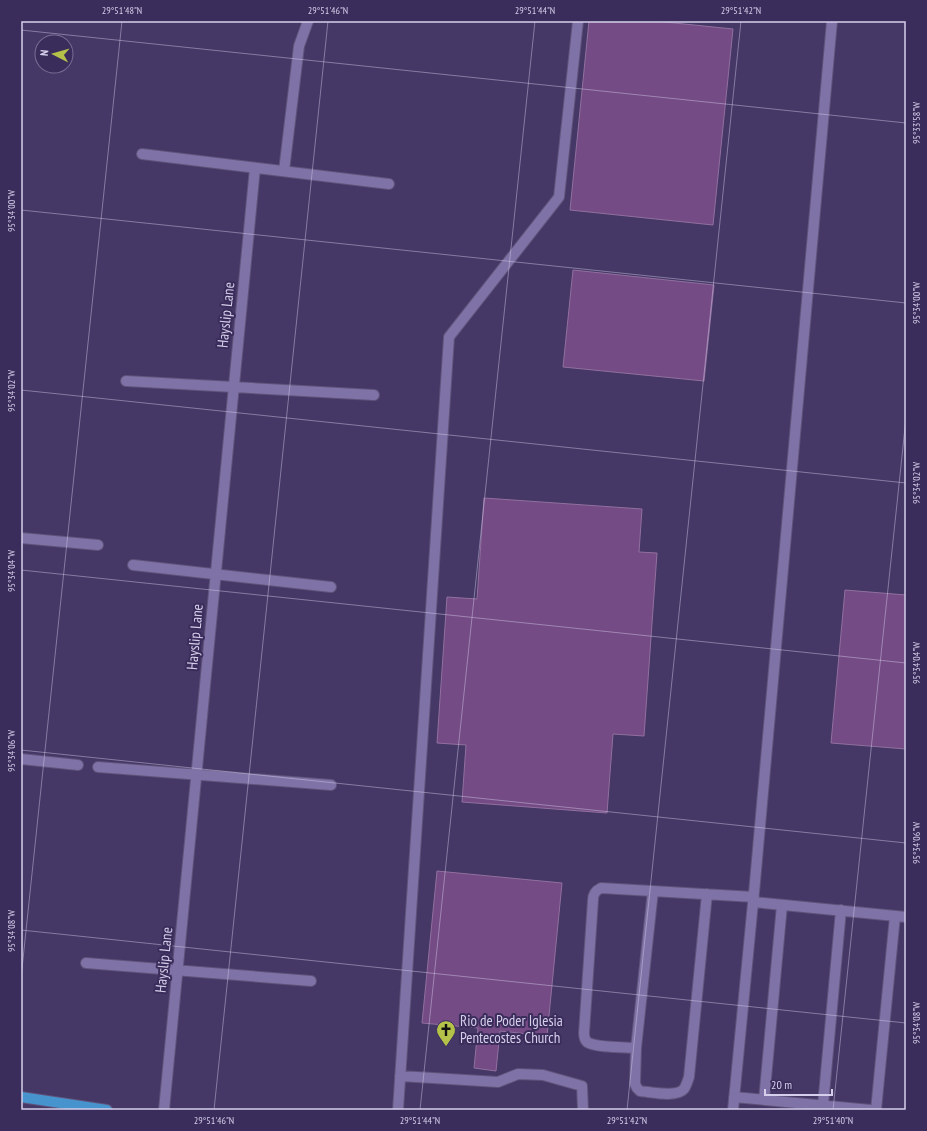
<svg xmlns="http://www.w3.org/2000/svg" width="927" height="1131" viewBox="0 0 927 1131" font-family="'PT Sans Narrow',sans-serif">
<rect width="100%" height="100%" fill="#453866"/>
<!-- building -->
<path fill="#744b85" stroke="#91709f" d="M589,21H655L733,29L713,225L570,210Z
M573,270L714,285L704,381L563,367Z
M484,498L642,509L639,552L657,553L644,736L613,734L607,813L462,802L466,745L437,743L447,597L477,599Z
M845,590L906,595V749L831,743Z
M437,871L562,883L547,1036L500,1031L496,1071L474,1068L478,1028L422,1023Z"/>
<g fill="none" stroke-linecap="round" stroke-linejoin="round">
<!-- minor casing -->
<g stroke="#5f537a" stroke-width="12">
<path id="minor" d="M142,154L389,184
M284,171L299,46L308,21
M126,381L374,395
M21,538L98,545
M133,565L331,587
M21,759L78,765
M98,767L331,785
M653,891L636,1048C625,1047 596,1048 587,1042C584,1039 584,1036 584,1033L593,900C593,894 595,891 601,888L754,897
M753,902L906,917
M86,963L311,981
M636,1048L635,1084L637,1088L640,1091C651,1092 676,1098 684,1089C686,1086 688,1080 689,1077L707,894
M400,1076L498,1082L518,1074L543,1075L582,1086L583,1110
M734,1097L871,1110
M764,1100L782,905
M823,1105L841,910
M164,1110L255,168
M398,1110L449,337L559,197L578,21
M733,1110L755,882L832,21
M876,1110L895,916"/>
</g>
<!-- major casing -->
<g stroke="#5f537a" stroke-width="12">
<path id="major" d="M21,1097L107,1110"/>
</g>
<!-- minor -->
<use href="#minor" stroke="#7f72a6" stroke-width="10"/>
<!-- major -->
<use href="#major" stroke="#4693ce" stroke-width="10"/>
</g>
<!-- ticks -->
<path fill="none" stroke="#d5cfeb" stroke-width="1" stroke-opacity="0.45" d="M21,30L906,123M21,210L906,303M21,390L906,483M21,570L906,663M21,750L906,843M21,930L906,1023M21,978L122,21M214,1110L328,21M420,1110L535,21M627,1110L741,21M833,1110L906,418"/>
<!-- icons -->
<defs>
<g id="church-pin" transform="scale(1)"><path d="M0 17L-7.5 6A9.5 9.5 0 1 1 7.5 6Z" fill="#b4c24a" stroke="#3b2d5b"/><path d="M-1.2-6h2.4v3.5h3.3v2.4h-3.3V6h-2.4V-.1h-3.3v-2.4h3.3Z" fill="#111"/></g>
</defs>
<g fill-rule="evenodd">
<use href="#church-pin" x="446" y="1030"/>
</g>
<g text-anchor="middle" stroke-width="4" stroke-linejoin="round" paint-order="stroke">
<!-- street labels -->
<g font-size="15" fill="#d5cfeb" stroke="#3b2d5b">
<text transform="translate(226 315) rotate(-84)" y="5">Hayslip Lane</text>
<text transform="translate(195 637) rotate(-85)" y="5">Hayslip Lane</text>
<text transform="translate(164 960) rotate(-84)" y="5">Hayslip Lane</text>
</g>
<!-- poi labels -->
<g font-size="15" fill="#d5cfeb" stroke="#3b2d5b" text-anchor="start">
<text x="460" y="1026">Rio de Poder Iglesia<tspan x="460" dy="17">Pentecostes Church</tspan></text>
</g>
</g>
<!-- border -->
<rect width="927" height="1131" fill="none" stroke="#3b2d5b" stroke-width="44"/>
<!-- north arrow -->
<g transform="translate(54 54) rotate(276)"><circle r="19" fill="#3b2d5b" stroke="#796e95"/>
<path d="M0-3L7 15L0 10L-7 15Z" fill="#b4c24a"/>
<text y="-6" font-size="11" font-weight="bold" text-anchor="middle" fill="#d5cfeb">N</text>
</g>
<!-- scale -->
<path d="M765 1089v6h67v-6" fill="none" stroke="#d5cfeb" stroke-width="2"/>
<text x="771" y="1089" font-size="12" fill="#d5cfeb" stroke="#3b2d5b" stroke-width="3" paint-order="stroke">20 m</text>
<rect x="22" y="22" width="883" height="1087" fill="none" stroke="#d5cfeb" stroke-width="1.5"/>
<g font-size="10" text-anchor="middle" fill="#d5cfeb">
<text x="122" y="14">29°51'48"N</text>
<text x="328" y="14">29°51'46"N</text>
<text x="535" y="14">29°51'44"N</text>
<text x="741" y="14">29°51'42"N</text>
<text transform="translate(916 123) rotate(-90)" y="4">95°33'58"W</text>
<text transform="translate(11 211) rotate(-90)" y="4">95°34'00"W</text>
<text transform="translate(916 303) rotate(-90)" y="4">95°34'00"W</text>
<text transform="translate(11 391) rotate(-90)" y="4">95°34'02"W</text>
<text transform="translate(916 483) rotate(-90)" y="4">95°34'02"W</text>
<text transform="translate(11 571) rotate(-90)" y="4">95°34'04"W</text>
<text transform="translate(916 663) rotate(-90)" y="4">95°34'04"W</text>
<text transform="translate(11 751) rotate(-90)" y="4">95°34'06"W</text>
<text transform="translate(916 843) rotate(-90)" y="4">95°34'06"W</text>
<text transform="translate(11 931) rotate(-90)" y="4">95°34'08"W</text>
<text transform="translate(916 1023) rotate(-90)" y="4">95°34'08"W</text>
<text x="214" y="1124">29°51'46"N</text>
<text x="420" y="1124">29°51'44"N</text>
<text x="627" y="1124">29°51'42"N</text>
<text x="833" y="1124">29°51'40"N</text>
</g>
</svg>
